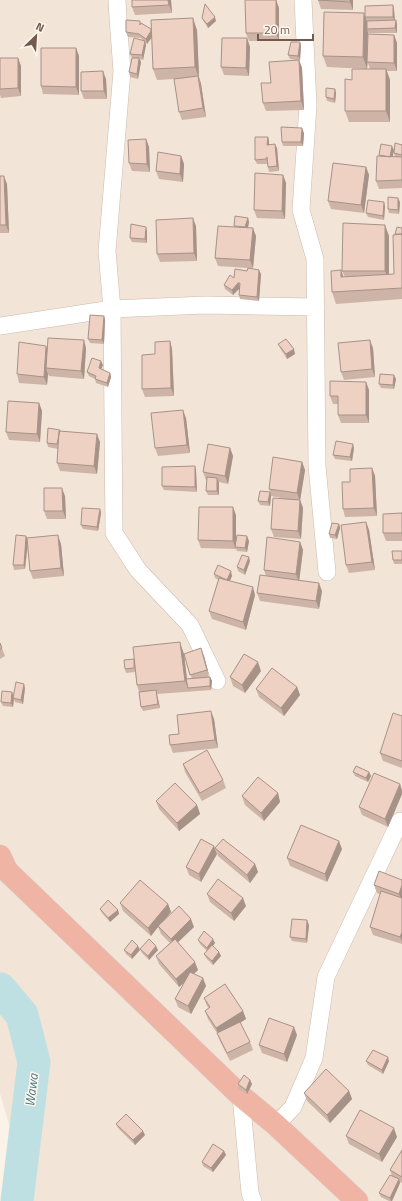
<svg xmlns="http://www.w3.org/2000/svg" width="402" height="1201" viewBox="0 0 402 1201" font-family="'Titillium Web',sans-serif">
<rect width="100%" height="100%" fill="#fbf2e8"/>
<!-- residential -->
<path fill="#f2e4d7" d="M0,0H402V1201H31L0,1093Z"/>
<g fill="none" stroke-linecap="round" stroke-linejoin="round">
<!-- river -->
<path stroke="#bee0e3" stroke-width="33" d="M0,989L22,1015L34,1062L17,1201"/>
<!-- street casing -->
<g stroke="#ccbaaf" stroke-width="18">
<path id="street" d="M117,0L118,18L122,71L107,251L112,309L114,533L138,570L190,625L217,681
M303,0L308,105L301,210L315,259L317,466L327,572
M0,326L112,309L205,305L316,307
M241,1096L250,1193L253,1201
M276,1125L293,1107L314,1058L326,977L400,821"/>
</g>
<!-- highway casing -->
<g stroke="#d8d1cd" stroke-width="23">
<path id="highway" d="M0,856L7,871L241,1096L276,1125L357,1201"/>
</g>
<!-- street -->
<use href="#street" stroke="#fff" stroke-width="17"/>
<!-- highway -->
<use href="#highway" stroke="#f0b4a4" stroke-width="22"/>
</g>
<!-- wall -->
<path fill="#cdb4a7" d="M132,0H171L172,13L135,15L132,7Z
M276,0L279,8V41H249L246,33Z
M318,0H353V10L321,9Z
M393,5L394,10L395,20H396L397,24V33H368V34L394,35L397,43V71H387L390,80V122H349L345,111L352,80L370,69L368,63L367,69L327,67L323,56L365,16Z
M202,18L216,21L208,28L204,22Z
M141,23L151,29L197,30L199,77L201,84L206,117L182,120L179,112L174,79L157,80L153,69L152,37L147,44L145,42L146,45L143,60L140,59L141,62L138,79L130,77L129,72L132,58L130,54L143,41L141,38L128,37L126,32Z
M247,38L250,47L249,76L224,75L221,67Z
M300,42L301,46L300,60H299L302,68L304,110L266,111L263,103L271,83L298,60L290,59L288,55Z
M76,48L79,56V95L43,94L41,86Z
M0,58H18L21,66V96L1,98L0,95Z
M106,79L107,99H84L81,91Z
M336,93L335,103L327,101L326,97Z
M304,133L303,146H283L282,142Z
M268,137L269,141V145L277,148L279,171L269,172L268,167L267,164H257L255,160Z
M146,139L149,147L150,172L132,171L129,163Z
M402,145V188L379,189L376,181L379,155L394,150L392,157H395L394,153Z
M181,156L184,164L183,182L159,179L156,171Z
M366,167L369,175L364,213L331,209L328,201Z
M283,175L286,183L285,219L257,218L254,210Z
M0,176L7,184L9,233H0Z
M400,202L399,214L389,213L388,209Z
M385,206L384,220L368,217L366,213Z
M248,218L249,222L248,228L256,236L253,268H250L261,274L259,301L240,299L239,295V288L233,295L225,289L224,285L247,271L248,268L218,266L215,258L234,227V226Z
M196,226L197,261L160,262L157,254Z
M402,228V299L336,304L332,292L343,277H345L342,271L389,236V274H394L395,234Z
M147,231V243L132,242L130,238Z
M104,316L105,320L104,344L90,343L88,339Z
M170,341L172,349L174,396L145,397L142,389L155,354Z
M278,344L295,354L287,359L280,348Z
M47,348H86L84,379L49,376L48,374L47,385L19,383L17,374Z
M373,348L375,377L344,380L341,372Z
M103,365L101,369L110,373L111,377L108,387L96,383L95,379L89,376L87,372Z
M396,379L394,389L381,388L379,384Z
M366,382L369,390V423H341L338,415V404H333L330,396Z
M39,403L42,411L40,442L9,440L6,432Z
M186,418L190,453L158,456L155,448Z
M60,430V431L100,442L97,474L60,471L57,463L58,449L48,447L47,443Z
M230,448L233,456L228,484L219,482V495H208L206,491L207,480H206L203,472Z
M354,448L352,461L335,459L333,455Z
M302,462L305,470L300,500L303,508L301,539L274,537L271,529L286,499L271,496L270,506L260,505L258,501L270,492L269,489Z
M372,468L375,476L377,516L345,517L343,509L350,482Z
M196,470L197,492L164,490L162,486Z
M65,496L66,519H47L44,511Z
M100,509L101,513L98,531L83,529L81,525Z
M402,513V541H386L383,533Z
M236,515V541H249L247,552L237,551L236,549L201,548L198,540Z
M366,522L369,530L375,570L349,573L346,565Z
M339,524L340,528L337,539L330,538L329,534Z
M27,538L61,544L64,576L33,579L30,571L28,545L25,569L14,570L13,565Z
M300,542L303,550L299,580L322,591L319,609L260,601L257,593L266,576L264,570Z
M402,551V564H394L393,560Z
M250,561L245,575L238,571L237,567Z
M214,574L232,576L230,581L255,595L246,630L212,619L209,611L219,580L215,578Z
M0,643L5,656L0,659Z
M184,654L204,656L209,677H210L212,681L211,690L157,694L160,708L143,711L141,707L139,692L137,685L135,672L126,673L125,669L134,659L184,654L187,679H192Z
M261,671L245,693L233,686L230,677Z
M297,687L300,695L284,716L259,697L256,689Z
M25,688L23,704L15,702L14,699L13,707L3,706L1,702L14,696Z
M402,716V768L383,761L380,753Z
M214,719L218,748L173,753L170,745L179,734Z
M183,764L223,780L226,788L202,801L185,772Z
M353,772H369L371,776L368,782L355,776Z
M400,784L402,791V794L388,827L362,815L359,807Z
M278,793L280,802L264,821L245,805L242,796Z
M156,801L197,805L200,814L179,831L159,809Z
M215,848L255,864L258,872L250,883L218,856Z
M342,849L327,882L290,866L287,858Z
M217,854L201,882L189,875L186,867Z
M402,880V944L373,935L370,927L380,894L377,893L374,885Z
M207,894L246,906L234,921L210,902Z
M120,903L168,904L171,912L166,918L194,927L178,942L198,970L194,974L206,986L191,1014L178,1007L175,999L184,983L179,987L159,964L156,956L170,943L161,934L158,927L151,936L123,911Z
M100,909L118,910L119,914L110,922L102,913Z
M309,925L307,943L292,941L290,937Z
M198,940L215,943L213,946L219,952L221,956L213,965L206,958L204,954L207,951L200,944Z
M138,946L140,950L132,959L126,954L124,950Z
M140,949L158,950L149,960L142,953Z
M204,998L243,1011L246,1019L240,1023L250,1042L253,1050L230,1061L220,1041L217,1033L208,1019L205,1011L209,1008L207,1006Z
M297,1035L287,1062L262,1053L259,1045Z
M366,1061H389L383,1074L368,1065Z
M250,1080L252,1084L247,1094L239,1089L238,1084Z
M349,1091L352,1099L330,1123L307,1101L304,1093Z
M116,1124L145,1135L135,1145L118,1128Z
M346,1136L397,1137L382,1162L349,1144Z
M402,1150V1183L400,1182V1183L392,1201H389L381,1197L379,1193L392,1176L390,1170Z
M224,1151L226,1155L213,1172L203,1166L202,1162Z"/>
<!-- shaded-wall -->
<path fill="#a79288" d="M168,0H171L172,13L169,5Z
M276,0L279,8V41L276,33Z
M350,0H353V10L350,2Z
M393,5L394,10L395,21L393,17Z
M364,13L368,25L367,29L368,33L367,69L363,57Z
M215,17L216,21L208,28L207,24Z
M193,18L197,30L199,77L201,84L206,117L203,108L199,78L195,67Z
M396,20L397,24V33L395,28Z
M152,30L154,34L147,44L146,39Z
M394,35L397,43V71L394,63Z
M247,38L250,47L249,76L246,68Z
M145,41L146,45L143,60L142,55Z
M300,42L301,46L300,60L298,56Z
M76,48L79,56V95L76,87Z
M18,58L21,66V96L18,88Z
M139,58L141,62L138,79L137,74Z
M299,60L302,68L304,110L301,101Z
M386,69L390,80V122L386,111Z
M103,71L106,79L107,99L104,91Z
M335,89L336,93L335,103L334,99Z
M302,128L304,133L303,146L301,142Z
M268,137L269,141V149L267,145Z
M146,139L149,147L150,172L147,164Z
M275,144L277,148L279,171L277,166Z
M392,146L394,150L392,161L390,157Z
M181,156L184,164L183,182L180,174Z
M366,167L369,175L364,213L361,205Z
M283,175L286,183L285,219L282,211Z
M4,176L7,184L9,233L6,225Z
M398,198L400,202L399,214L398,210Z
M384,202L385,206L384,220L383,216Z
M193,218L196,226L197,261L194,253Z
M248,218L249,222L247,232L245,227Z
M385,225L389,236V282L385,271Z
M146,227L147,231V243L145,239Z
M253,228L256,236L253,268L250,260Z
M259,270L261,274L259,301L257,297Z
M341,270L345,281L341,277Z
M238,283L240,288L233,295L232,290Z
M104,316L105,320L104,344L102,340Z
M84,340L86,348L84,379L81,371Z
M370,340L373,348L375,377L372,369Z
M170,341L172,349L174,396L171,388Z
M46,346L49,354L46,368L48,374L47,385L44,377Z
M294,349L295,354L287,359L286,354Z
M101,361L103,365L100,372L99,368Z
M110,373L111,377L108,387L107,383Z
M394,375L396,379L394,389L393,385Z
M366,382L369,390V423L366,415Z
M39,403L42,411L40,442L37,434Z
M183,410L186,418L190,453L187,445Z
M97,434L100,442L97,474L94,466Z
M353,444L354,448L352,461L350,457Z
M230,448L233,456L228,484L225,476Z
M302,462L305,470L300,501L297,493Z
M195,466L196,470L197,492L195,487Z
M372,468L375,476L377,516L374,508Z
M217,478L219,483V495L217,491Z
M62,488L65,496L66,519L63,511Z
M270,492L271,496L270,506L268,502Z
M300,500L303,508L301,539L298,531Z
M233,507L236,515V547H235L233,541Z
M100,509L101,513L98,531L97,527Z
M366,522L369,530L375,570L372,562Z
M339,524L340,528L337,539L335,535Z
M58,535L61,544L64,576L61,568Z
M26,536L28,540L25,569L24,565Z
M247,536L249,541L247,552L245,548Z
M300,542L303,550L299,582L296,574Z
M249,557L250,561L245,575L244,570Z
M231,571L232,576L228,584L227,580Z
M319,583L322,591L319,609L316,601Z
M253,587L255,595L246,630L243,622Z
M180,642L184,654L188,688L185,681Z
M201,648L204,656L210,678L207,670Z
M258,662L261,671L245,693L242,685Z
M210,677L212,681L211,690L210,686Z
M24,684L25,688L23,704L21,700Z
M297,687L300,695L284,716L281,708Z
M156,690L157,695L160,708L158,704Z
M12,692L14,697L13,707L11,703Z
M211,711L214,719L218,748L215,740Z
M369,772L371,776L368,782L366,778Z
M400,784L402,791V794L388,827L385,819Z
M278,793L280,802L264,821L261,813Z
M197,805L200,814L179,831L177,823Z
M339,841L342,849L327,882L325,874Z
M214,846L217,854L201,882L199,874Z
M255,864L258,872L250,883L247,875Z
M402,885V902L399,894Z
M243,898L246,906L234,921L231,913Z
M168,904L171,912L159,927L158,926V927L151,936L148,928Z
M118,910L119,914L110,922L108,918Z
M191,919L194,927L173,947L171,939Z
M307,920L309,925L307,943L306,939Z
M402,932V941L400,937Z
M213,939L215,943L208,952L207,948Z
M138,946L140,950L132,959L131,955Z
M156,946L158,950L149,960L148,956Z
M219,952L221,956L213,965L212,961Z
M195,962L198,970L179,987L176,979Z
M203,978L206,986L191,1014L188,1006Z
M243,1011L246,1019L219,1036L216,1028Z
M294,1027L297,1035L287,1062L284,1054Z
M388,1057L389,1061L383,1074L382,1070Z
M250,1080L252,1084L247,1094L246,1090Z
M349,1091L352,1099L330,1123L327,1115Z
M394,1128L397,1137L382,1162L379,1154Z
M143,1131L145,1135L135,1145L133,1140Z
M224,1151L226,1155L213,1172L211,1168Z
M399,1179L400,1183L392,1201H391L390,1198Z"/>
<!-- building -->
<path fill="#eed1c2" stroke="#a79288" d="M132,0H168L169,5L132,7Z
M245,0H276V33H246Z
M318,0H350V2Z
M205,4L215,17L207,24L202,18Z
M393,5V17H365V6Z
M324,12L364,13L363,57L323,56Z
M193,18L195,67L153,69L151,20Z
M126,20L140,21V25L141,23L151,29V31L146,39L139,34L126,32Z
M396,20L395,28L367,29V21Z
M368,34L394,35V63L367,62Z
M134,38L145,41L142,55L130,54Z
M222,38H247L246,68L221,67Z
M291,42H300L298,56L288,55Z
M41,48H76V87L41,86Z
M0,58H18V88L0,89Z
M132,58H139L137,74L129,72Z
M299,60L301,101L263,103L261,83H271L269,62Z
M352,69H386V111H345V79L352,80Z
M103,71L104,91H81V72Z
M198,76L203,108L179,112L174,79Z
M326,88L335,89L334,99L326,97Z
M281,127L302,128L301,142H282Z
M255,137H268L267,145L275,144L277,166L268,167L267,157L266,159L255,160Z
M146,139L147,164L129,163L128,140Z
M395,143L402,145V155L394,153Z
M381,144L392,146L390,157L379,155Z
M158,152L181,156L180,174L156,171Z
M377,156L402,157V180L376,181Z
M333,163L366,167L361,205L328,201Z
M255,173L283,175L282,211L254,210Z
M0,176H4L6,225H0Z
M388,197L398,198V210L388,209Z
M368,200L384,202L383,216L366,213Z
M235,216L248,218L245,227L234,226Z
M193,218L194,253L157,254L156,220Z
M343,223L385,225V271H342Z
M131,224L146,227L145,239L130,238Z
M218,226L253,228L250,260L215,258Z
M397,227L402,228V234H395Z
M402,234V288L332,292L331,271L341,270V277L394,274L393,235Z
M248,268L259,270L257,297L239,295L240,283H238L232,290L224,285L230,275L234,278L235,269L247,271Z
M90,315L104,316L102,340L88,339Z
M48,338L84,340L81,371L46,368Z
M286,339L294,349L286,354L278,344Z
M370,340L372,369L341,372L338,343Z
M170,341L171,388L142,389V355L155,354V342Z
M19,342L46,346L44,377L17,374Z
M92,358L101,361L99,368L110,373L107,383L95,379L96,376L87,372Z
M380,374L394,375L393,385L379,384Z
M330,381L366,382V415H338V396H330Z
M8,401L39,403L37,434L6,432Z
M183,410L187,445L155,448L151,413Z
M48,428L60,430L57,444L47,443Z
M59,431L97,434L94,466L57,463Z
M336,441L353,444L350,457L333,455Z
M208,444L230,448L225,476L203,472Z
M273,457L302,462L297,493L269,489Z
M195,466V487L162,486V467Z
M372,468L374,508L343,509L342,482H350V469Z
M207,477L217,478V491H206Z
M44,488H62L63,511H44Z
M260,491L270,492L268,502L258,501Z
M273,498L300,500L298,531L271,529Z
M199,507H233V541L198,540Z
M82,508L100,509L97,527L81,525Z
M402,513V533H383V514Z
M366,522L372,562L346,565L341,525Z
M332,523L339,524L335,535L329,534Z
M16,535L26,536L24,565H13Z
M58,535L61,568L30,571L27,538Z
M237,535L247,536L245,548L235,547Z
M267,537L300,542L296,574L264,570Z
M392,551H402V560H393Z
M242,555L249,557L244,570L237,567Z
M218,565L231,571L227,580L214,574Z
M260,575L319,583L316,601L257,593Z
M219,578L253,587L243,622L209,611Z
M180,642L185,681L137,685L133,647Z
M0,643L2,648L0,650Z
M201,648L207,670L190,675L184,654Z
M244,654L258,662L242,685L230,677Z
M134,659V668L125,669L124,660Z
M272,668L297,687L281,708L256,689Z
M210,677V686L188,688L186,679Z
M16,682L24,684L21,700L13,698Z
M156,690L158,704L141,707L139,692Z
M2,691L12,692L11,703L1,702Z
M211,711L215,740L170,745L169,735L179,734L177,715Z
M393,713L402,716V761L380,753Z
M207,750L223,780L200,793L183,764Z
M356,766L369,772L366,778L353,772Z
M374,773L400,784L385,819L359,807Z
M258,777L278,793L261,813L242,796Z
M175,783L197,805L177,823L156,801Z
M301,825L339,841L325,874L287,858Z
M201,839L214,846L199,874L186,867Z
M223,839L255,864L247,875L215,848Z
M379,871L402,880V885L399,894L374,885Z
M218,879L243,898L231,913L207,894Z
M140,880L168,904L148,928L120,903Z
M381,891L402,898V932L400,937L370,927Z
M108,900L118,910L108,918L100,909Z
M179,906L191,919L171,939L158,926Z
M292,919L307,920L306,939L290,937Z
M204,931L213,939L207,948L198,940Z
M149,939L156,946L148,956L140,949Z
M175,939L195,962L176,979L156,956Z
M132,940L138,946L131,955L124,950Z
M212,945L219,952L212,961L204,954Z
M190,972L203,978L188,1006L175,999Z
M225,984L243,1011L216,1028L205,1011L210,1007L204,998Z
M269,1018L294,1027L284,1054L259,1045Z
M240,1022L250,1042L227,1053L217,1033Z
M373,1050L388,1057L382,1070L366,1061Z
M326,1069L349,1091L327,1115L304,1093Z
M244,1075L250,1080L246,1090L238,1084Z
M360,1110L394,1128L379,1154L346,1136Z
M126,1114L143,1131L133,1140L116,1124Z
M213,1144L224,1151L211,1168L202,1162Z
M402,1150V1177L390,1170Z
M390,1175L399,1179L390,1198L379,1193Z"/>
<g text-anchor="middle" stroke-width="3" stroke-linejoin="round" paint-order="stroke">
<!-- water labels -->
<g font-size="13" font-style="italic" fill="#46777e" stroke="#fef7ee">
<text transform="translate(31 1090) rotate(-83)" y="5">Wawa</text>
</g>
</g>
<!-- north arrow -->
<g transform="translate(36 36) rotate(25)" stroke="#fef7ee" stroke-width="3" paint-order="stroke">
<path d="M0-3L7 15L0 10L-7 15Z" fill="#73594e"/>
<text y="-6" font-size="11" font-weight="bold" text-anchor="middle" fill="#73594e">N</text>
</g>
<!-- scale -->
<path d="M258 34v6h55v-6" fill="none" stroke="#73594e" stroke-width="2"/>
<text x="264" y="34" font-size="12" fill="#73594e" stroke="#fef7ee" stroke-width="3" paint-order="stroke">20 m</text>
</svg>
